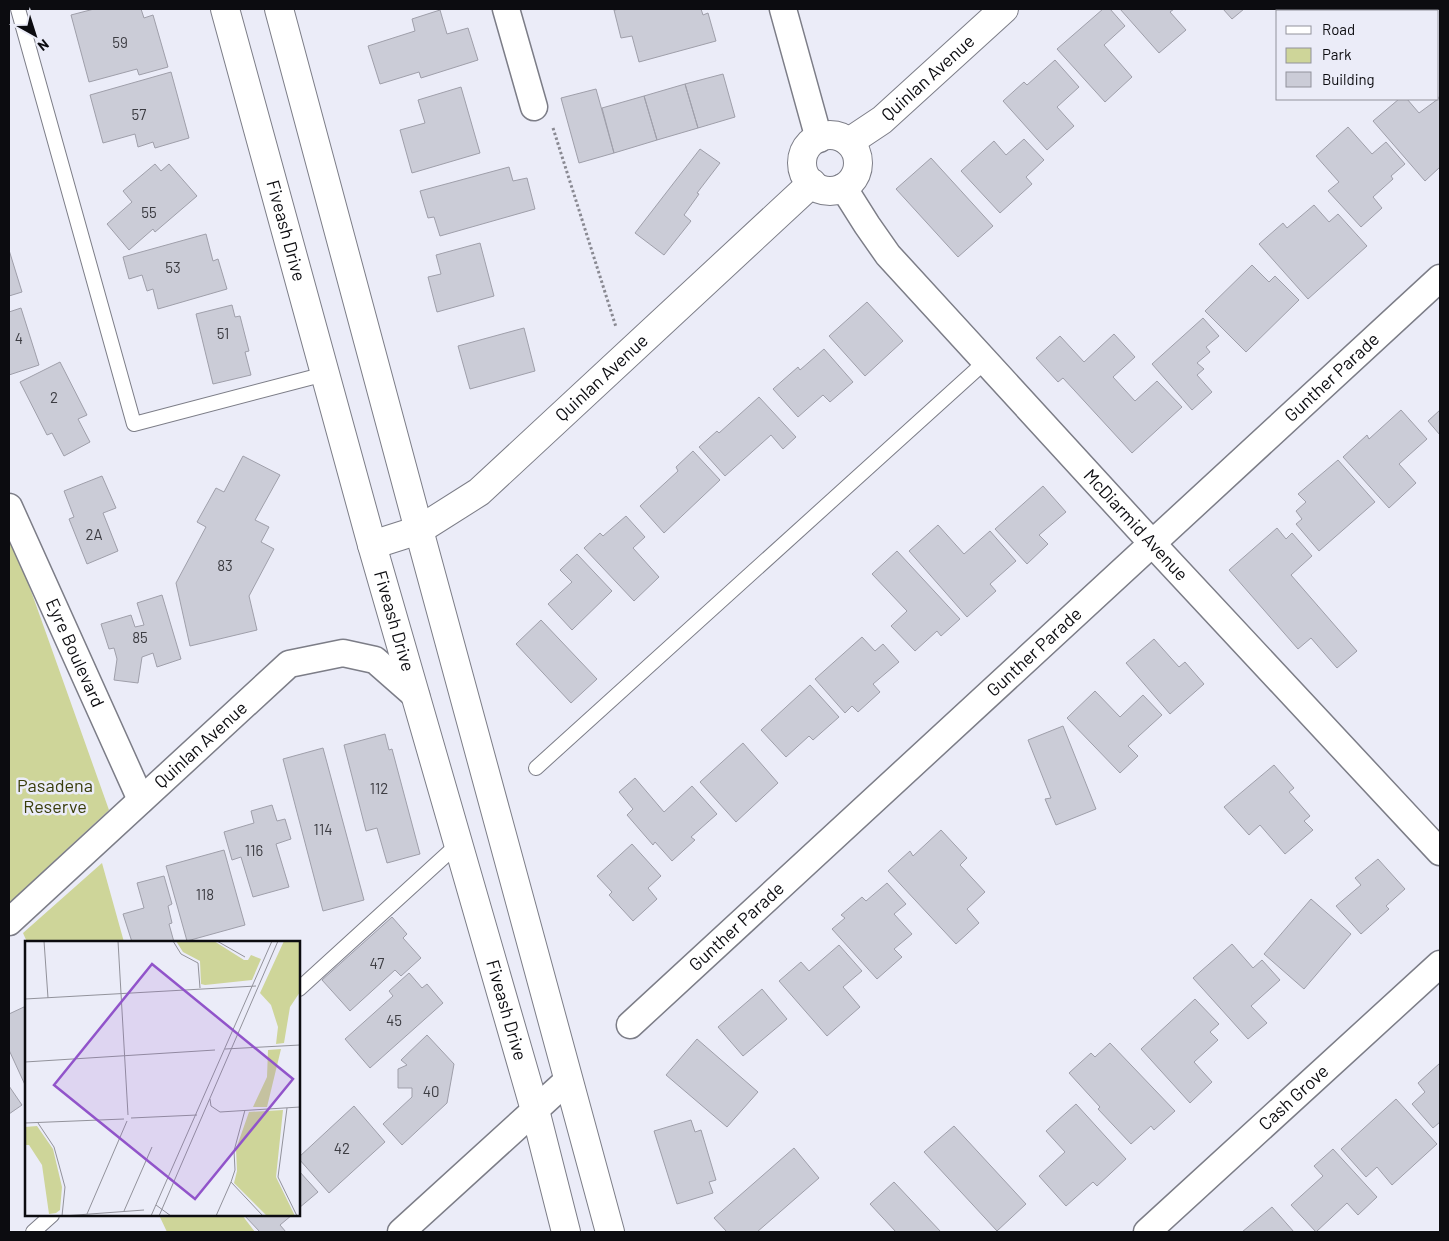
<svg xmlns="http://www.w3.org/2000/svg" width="1449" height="1241" viewBox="0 0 1449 1241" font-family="Barlow,sans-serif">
<rect width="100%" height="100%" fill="#ebecf8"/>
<!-- green -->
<path fill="#ced599" d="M9,529L109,810L9,903Z
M102,863L124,942H27L23,933Z
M159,1215H242L255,1232H167Z"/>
<!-- building -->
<path fill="#cbccd7" stroke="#9f9faa" d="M94,9H141L144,18L153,15L168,67L139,75L137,69L89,82L71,15Z
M620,9H701L703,15L708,13L716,41L639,62L632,36L621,38L614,10Z
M1103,9H1110L1125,26L1104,45L1132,77L1105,102L1057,49Z
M1120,9H1174L1170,12L1186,30L1159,53Z
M1223,9H1244L1232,19Z
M440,10L447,34L468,28L478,60L421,78L419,72L380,84L368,46L415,31L412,19Z
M1055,60L1079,87L1057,107L1074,126L1047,150L1003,101L1024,82L1027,85Z
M171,72L189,138L155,148L153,142L138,147L135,134L103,143L90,95Z
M723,74L735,117L698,128L685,84Z
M685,84L698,128L657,140L644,96Z
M461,87L480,153L412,173L400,130L425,123L418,100Z
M596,89L614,153L579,163L561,98Z
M1440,95V151L1439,152L1440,153V167L1425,181L1373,121L1399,99H1407L1419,113L1438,99Z
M644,96L657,140L614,153L602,108Z
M1348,127L1372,154L1386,142L1405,164L1391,176L1393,179L1373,197L1382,208L1361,227L1328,191L1339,182L1316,156Z
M1024,139L1044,160L1026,177L1032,184L1000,213L961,171L994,141L1006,155Z
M700,149L720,163L697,193L699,194L684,215L691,221L664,255L635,233Z
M931,158L993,226L958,257L896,189Z
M155,164L161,171L169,164L197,196L155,232L153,229L129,250L107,224L132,202L123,191Z
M509,167L513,181L527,178L535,209L440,236L434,217L428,218L420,191Z
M1314,205L1329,222L1338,214L1367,246L1308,299L1259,244L1283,223L1287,228Z
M206,234L213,261L218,259L227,289L158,309L153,289L147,291L142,275L129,279L123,257Z
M480,243L494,296L437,312L428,277L441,274L436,255Z
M9,250L22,292L9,296Z
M1252,265L1269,282L1275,276L1299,300L1246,352L1205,311Z
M867,302L903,341L865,376L829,336Z
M232,305L235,317L240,316L249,351L245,352L251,375L213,384L196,314Z
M21,308L39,365L9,375V312Z
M1203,318L1219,336L1206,347L1210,352L1197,363L1204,369L1197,375L1212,392L1192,410L1152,364Z
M524,328L535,371L470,389L458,346Z
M1114,334L1135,357L1113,377L1135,401L1157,381L1182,407L1132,453L1063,378L1058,382L1036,358L1060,336L1084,362Z
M824,349L853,382L830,402L823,395L798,417L773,389L798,367L800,370Z
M60,362L87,415L78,419L90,442L64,456L52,433L47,435L20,382Z
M759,397L796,437L783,449L771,435L725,476L699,447L717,431L719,433Z
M1401,410L1427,439L1399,464L1416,483L1389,508L1343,457L1367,435L1369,439Z
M1440,410V435L1428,421Z
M693,451L720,480L664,533L640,506L678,471L676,467Z
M243,456L280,475L255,520L269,527L261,542L274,549L249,596L257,630L190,646L176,583L206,527L197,522L216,488L224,492Z
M1338,460L1375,502L1319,551L1296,524L1302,519L1296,511L1306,502L1298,494Z
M102,476L116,508L103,513L118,551L87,564L69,519L74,517L64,491Z
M1043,486L1066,512L1039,535L1048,544L1027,564L995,529Z
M626,516L645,537L633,548L659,577L634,601L584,548L600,533L603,536Z
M938,525L964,554L990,531L1016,561L990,584L996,591L967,617L909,551Z
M1277,528L1286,539L1292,533L1312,556L1291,575L1357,651L1337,668L1311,638L1298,649L1229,570Z
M897,551L960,619L941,636L937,631L915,651L891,626L907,611L872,574Z
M577,554L612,591L572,630L548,604L572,582L560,570Z
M162,595L181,659L157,667L153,653L142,657L138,683L114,680L117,659L114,648L109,649L101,624L131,615L135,627L144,625L137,603Z
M541,620L597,679L571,703L516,644Z
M862,637L875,651L883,644L899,662L873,684L880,692L858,712L852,706L845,713L815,679Z
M1154,639L1179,667L1185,662L1204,684L1170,714L1126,663Z
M810,685L839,717L813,740L809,736L786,757L761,730Z
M1095,691L1120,717L1143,695L1162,715L1128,746L1138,756L1120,773L1067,718Z
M1063,726L1096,809L1056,825L1045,799L1051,798L1028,740Z
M385,734L389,750L392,749L420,854L387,863L377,828L366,831L344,745Z
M743,743L778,783L736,822L700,782Z
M323,748L364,900L323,911L283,759Z
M1274,765L1294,788L1289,792L1310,816L1304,821L1313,830L1285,854L1260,825L1249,835L1224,807Z
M635,778L664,812L692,786L717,814L691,837L695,840L672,861L655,842L653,845L627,815L633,809L619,792Z
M272,805L277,821L285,819L291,839L276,844L289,887L253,897L241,857L232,860L224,832L254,823L251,811Z
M941,830L967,858L960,865L985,892L967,909L979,923L956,944L888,871L910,851L913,856Z
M632,844L661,876L648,888L657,899L633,921L609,895L612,892L597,876Z
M224,850L245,925L187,941L166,866Z
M1378,859L1405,889L1386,906L1389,909L1361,934L1336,906L1361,885L1355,878Z
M164,876L172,904L168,906L172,923L169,924L174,942H132L123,914L144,908L137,883Z
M887,883L906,904L894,914L912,934L894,949L902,957L877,979L832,929L845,918L841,915L862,897L866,901Z
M1311,899L1351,934L1304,989L1264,954Z
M392,917L407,934L403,938L421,958L401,976L395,970L350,1011L322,980Z
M1232,944L1253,968L1262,960L1280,980L1251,1006L1267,1023L1248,1039L1193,978Z
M839,945L862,971L843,987L860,1007L827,1036L779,981L801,962L809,971Z
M409,973L422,988L427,984L443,1003L370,1068L345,1039L393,996L389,991Z
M762,989L787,1019L743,1056L718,1027Z
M1195,999L1219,1024L1210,1032L1218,1040L1194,1062L1212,1082L1190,1103L1141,1049Z
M26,1006V1087L9,1050V1014Z
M427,1035L454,1064L447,1103L402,1145L383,1124L412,1097V1088H398V1069L407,1065L401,1060Z
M697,1039L758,1092L727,1127L666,1075Z
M1110,1043L1175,1111L1154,1130L1151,1126L1131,1144L1098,1109L1100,1107L1069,1073L1091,1053L1095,1057Z
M1440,1063V1122L1433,1128L1412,1104L1425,1092L1418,1083Z
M9,1086L22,1105L9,1114Z
M1396,1099L1437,1144L1392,1185L1377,1167L1366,1177L1341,1149Z
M1076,1104L1126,1159L1097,1186L1093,1182L1066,1206L1039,1176L1065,1152L1046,1131Z
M354,1106L385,1142L329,1193L299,1159V1157Z
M691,1120L695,1132L701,1130L716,1180L709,1182L713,1193L677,1204L654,1131Z
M954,1126L1026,1204L997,1231L924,1152Z
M794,1148L819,1178L757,1232H727L714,1218Z
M1333,1149L1377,1197L1358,1215L1347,1203L1316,1232L1291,1205L1323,1176L1314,1166Z
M299,1171L318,1192L299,1208Z
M894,1182L941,1232H896L870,1204Z
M1272,1207L1294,1232H1242Z
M244,1215H292L280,1225L286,1232H260Z"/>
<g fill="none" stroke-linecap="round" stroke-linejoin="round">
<!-- lane casing -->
<g stroke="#7c7d87" stroke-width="16">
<path id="lane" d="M18,9L134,424L325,374
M536,768L986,361
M299,989L457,845
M33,1232L52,1215"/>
</g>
<!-- street casing -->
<g stroke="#7c7d87" stroke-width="29">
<g id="street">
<path d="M506,9L534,107"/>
<path d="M783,9L819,139"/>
<path id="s1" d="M843,187L867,225L888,255L1162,554L1440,852"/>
<path id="s2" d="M9,507L141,800"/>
<path id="s3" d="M9,922L289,664L343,653L375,660L416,696"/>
<path id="s4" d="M630,1025L1440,278"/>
<path d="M401,1232L568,1080"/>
<path id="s5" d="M1147,1232L1440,964"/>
</g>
</g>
<!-- secondary casing -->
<g stroke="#7c7d87" stroke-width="30">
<g id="secondary">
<path id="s6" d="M225,9L372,545L535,1110L566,1232"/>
<path d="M279,9L419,530L610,1232"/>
<circle cx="830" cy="163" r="28"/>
<path id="s7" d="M849,142L882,120L1004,9"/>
<path id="s8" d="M372,545L419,530L479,492L812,183"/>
</g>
</g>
<!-- path -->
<path stroke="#898992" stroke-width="3" stroke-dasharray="2.5 2.5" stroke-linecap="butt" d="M553,128L616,327"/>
<!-- lane -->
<use href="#lane" stroke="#fff" stroke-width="14"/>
<!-- street -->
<use href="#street" stroke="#fff" stroke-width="26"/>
<!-- secondary -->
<use href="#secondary" stroke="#fff" stroke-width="28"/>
</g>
<g text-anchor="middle" stroke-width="5" stroke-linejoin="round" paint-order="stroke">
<!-- number labels -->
<g font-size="15" fill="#3c3c42">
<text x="120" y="48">59</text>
<text x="139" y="120">57</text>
<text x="149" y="218">55</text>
<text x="173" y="273">53</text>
<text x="223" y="339">51</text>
<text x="19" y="344">4</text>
<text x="54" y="403">2</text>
<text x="94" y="540">2A</text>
<text x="225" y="571">83</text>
<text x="140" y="643">85</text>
<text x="379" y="794">112</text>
<text x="323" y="835">114</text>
<text x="254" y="856">116</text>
<text x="205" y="900">118</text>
<text x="377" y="969">47</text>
<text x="394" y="1026">45</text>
<text x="431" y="1097">40</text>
<text x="342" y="1154">42</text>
</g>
<!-- street labels -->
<g font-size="18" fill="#0c0c10" stroke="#ebecf8">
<text dy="6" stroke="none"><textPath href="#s7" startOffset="102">Quinlan Avenue</textPath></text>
<text dy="6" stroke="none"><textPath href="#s6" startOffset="230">Fiveash Drive</textPath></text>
<text dy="6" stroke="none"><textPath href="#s4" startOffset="955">Gunther Parade</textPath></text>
<text dy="6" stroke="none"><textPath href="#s8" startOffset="288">Quinlan Avenue</textPath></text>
<text dy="6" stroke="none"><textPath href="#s1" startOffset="448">McDiarmid Avenue</textPath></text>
<text dy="6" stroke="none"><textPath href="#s6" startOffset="635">Fiveash Drive</textPath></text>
<text dy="6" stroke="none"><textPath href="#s4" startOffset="550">Gunther Parade</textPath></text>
<text dy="6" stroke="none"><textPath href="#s2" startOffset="160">Eyre Boulevard</textPath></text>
<text dy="6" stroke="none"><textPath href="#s3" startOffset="261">Quinlan Avenue</textPath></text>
<text dy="6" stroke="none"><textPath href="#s4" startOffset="145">Gunther Parade</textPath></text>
<text dy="6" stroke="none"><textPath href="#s6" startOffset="1040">Fiveash Drive</textPath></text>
<text dy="6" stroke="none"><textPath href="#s5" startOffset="199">Cash Grove</textPath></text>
</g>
<!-- park labels -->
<g font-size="18" fill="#393d0a" stroke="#ebecf8">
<text x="55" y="792">Pasadena<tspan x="55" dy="21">Reserve</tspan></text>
</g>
</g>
<!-- overview -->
<g transform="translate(25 941)">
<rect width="275" height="275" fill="#ebecf8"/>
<path d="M151,0H189L219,19H223L226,14L236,18L227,39L180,44L176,43L175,20L158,11ZM259,0H275V51L265,66L259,102L251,103L253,86L246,64L235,52ZM256,108L242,166H228L242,136L243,109ZM258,169L251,236L270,275H242L209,242L212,230L211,208L224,171ZM12,185L28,208L37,246L35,269L31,272L24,273L17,224L4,204H0V186Z" fill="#ced599"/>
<path fill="none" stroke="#92929b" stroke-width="1" d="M19,0L23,57M93,0L103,174M148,0L156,13L173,22L175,47M192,0L220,16M0,58L231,45M200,108L275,104M0,121L190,109M185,158L186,165L195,171L275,166M262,167L253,236L272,275M220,169L209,210L210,229L206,241L238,275M106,177L172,174M0,182L99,178M13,182L29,206L34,224L40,246L37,275M131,264L146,275M99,270L127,206M62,273L102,180M38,275L119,269M126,275L247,0M134,275L253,0M191,275L206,241"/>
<path fill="#9154ca" fill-opacity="0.15" stroke="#9154ca" stroke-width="2.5" d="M127,23L268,138L170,258L29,144Z"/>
<rect width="275" height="275" fill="none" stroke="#0c0c10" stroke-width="2.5"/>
</g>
<!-- border -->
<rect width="1449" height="1241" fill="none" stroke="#0c0c10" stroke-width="20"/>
<!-- legend -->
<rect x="1276" y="10" width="162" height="90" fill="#ebecf8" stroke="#92929b"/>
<rect x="1286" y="26" width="25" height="8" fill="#ffffff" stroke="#92929b"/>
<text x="1322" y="35" font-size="15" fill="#0c0c10">Road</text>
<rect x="1286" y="48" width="25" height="15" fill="#ced599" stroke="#92929b"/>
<text x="1322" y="60" font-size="15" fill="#0c0c10">Park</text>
<rect x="1286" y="72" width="25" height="15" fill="#cbccd7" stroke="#92929b"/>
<text x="1322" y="85" font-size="15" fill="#0c0c10">Building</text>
<!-- north arrow -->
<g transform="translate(35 35) rotate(141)" stroke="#ebecf8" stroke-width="4" paint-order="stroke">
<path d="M0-4L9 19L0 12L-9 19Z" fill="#0c0c10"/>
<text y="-8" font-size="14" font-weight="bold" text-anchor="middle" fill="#0c0c10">N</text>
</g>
</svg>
